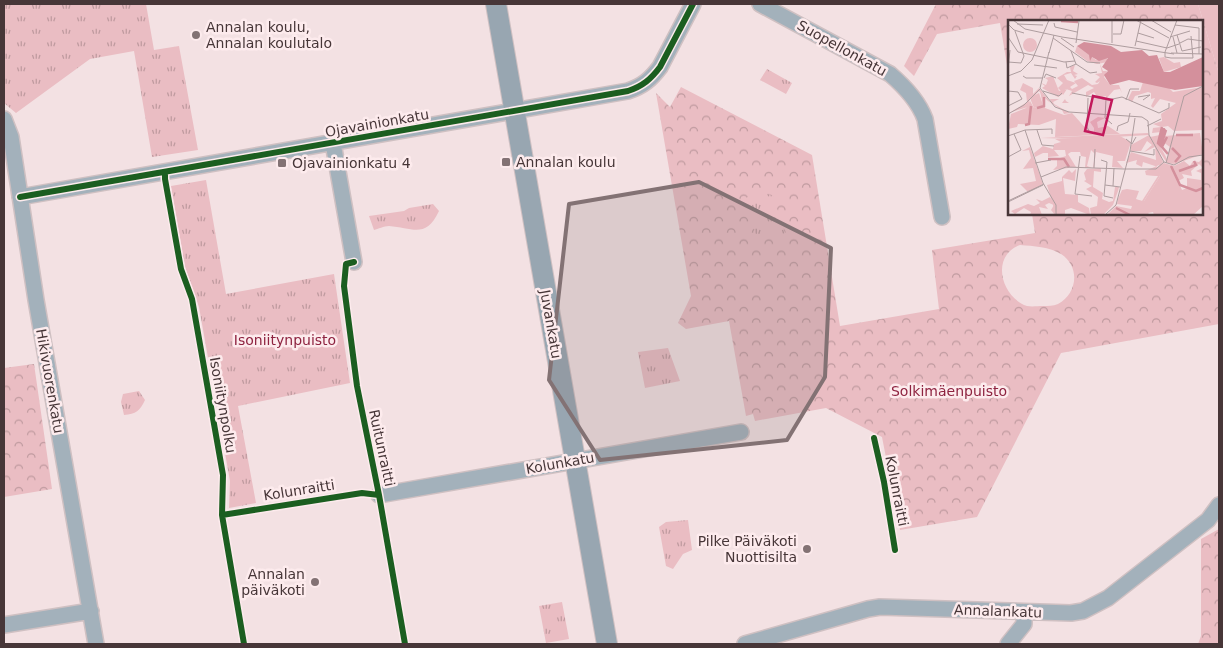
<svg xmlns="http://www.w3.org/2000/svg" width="1223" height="648" viewBox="0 0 1223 648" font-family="'DejaVu Sans',sans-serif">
<defs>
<pattern id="forest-crowns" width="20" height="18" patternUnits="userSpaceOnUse" patternTransform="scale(1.25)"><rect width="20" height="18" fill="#eabdc3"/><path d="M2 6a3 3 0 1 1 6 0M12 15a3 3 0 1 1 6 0" fill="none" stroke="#bf9a9f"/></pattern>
<pattern id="park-tufts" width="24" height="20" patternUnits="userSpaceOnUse" patternTransform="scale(1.25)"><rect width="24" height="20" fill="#eabdc3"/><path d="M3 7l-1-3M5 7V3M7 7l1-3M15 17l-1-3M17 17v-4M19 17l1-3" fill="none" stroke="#bf9a9f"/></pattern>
</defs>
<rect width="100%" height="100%" fill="#f3e1e3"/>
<!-- grass -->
<path fill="#eabdc3" d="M1198,4H1219V74Z"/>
<!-- forest -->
<path fill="url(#forest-crowns)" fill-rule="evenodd" d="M936,4H1198L1219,74V324L1061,353L977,517L900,530L882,437L826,408L755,421L753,414L746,416L729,321L686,329L678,323L691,296L656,93L670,107L681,87L812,155L840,326L939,309L932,250L1035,233L1032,214H1202V21H1009V77L1000,23L937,34L914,76L904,66ZM1020,245C1033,246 1050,247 1061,254C1081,267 1077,294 1058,304C1053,306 1048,306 1043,306C1038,306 1032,307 1027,306C1001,297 990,256 1020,245Z
M34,364L52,489L4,497V368Z
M1219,529V644H1198L1201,636V539Z"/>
<!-- park -->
<path fill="url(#park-tufts)" d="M4,4H146L154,50L179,46L198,150L152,157L134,51L90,59L16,113L4,103Z
M767,69L792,83L786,94L760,80Z
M206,180L226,294L334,274L350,383L238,406L256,503L229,508L230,481L199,307L185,267L171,186Z
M757,190L773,196L785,233L758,242L745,199Z
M433,204L439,211C426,239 413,228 389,226C384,226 378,229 374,230L369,216L404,211L409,208Z
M668,348L680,381L645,388L638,352Z
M139,391L145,400C140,411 136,414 124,415L121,402L123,394Z
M688,520L692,550L683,554L673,569L666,566L659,527L666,522Z
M562,602L569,639L546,643L539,606Z"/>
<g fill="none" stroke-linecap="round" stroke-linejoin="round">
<!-- minor casing -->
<g stroke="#cfc0c2" stroke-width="18">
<path id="minor" d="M760,4L890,74C904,86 918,100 925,119L942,217
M4,119L11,137L36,300L96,644
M333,143L354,262
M20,197L628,91C643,86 651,79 660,67L693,4
M379,495L741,432
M4,625L91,611
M745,644L868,609L880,607L1071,613L1083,611L1108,598L1208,520L1219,505
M1008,644L1024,624V612"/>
</g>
<!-- major casing -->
<g stroke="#cfc0c2" stroke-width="22">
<path id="major" d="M496,4L607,644"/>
</g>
<!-- minor -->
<use href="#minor" stroke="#a3b1bb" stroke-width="15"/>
<!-- major -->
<use href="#major" stroke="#98a6b1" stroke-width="20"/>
<!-- cycleway casing -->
<g stroke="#fdebed" stroke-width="9">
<path id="cycleway" d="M165,172V179L181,269L192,299L223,475L222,515L244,644
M20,197L628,91C643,86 651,79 660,67L693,4
M354,262L346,264L344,286L357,386L379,495L405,644
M874,438L884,482L895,550
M222,515L362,493L379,495"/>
</g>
<!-- cycleway -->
<use href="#cycleway" stroke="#1b5e20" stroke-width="6"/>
</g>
<!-- marked area -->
<path fill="#837274" fill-opacity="0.2" stroke="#837274" stroke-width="4" stroke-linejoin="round" d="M699,182L831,248L825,377L787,440L600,460L549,380L569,204Z"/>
<!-- markers -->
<g fill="#837274" stroke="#fdebed" stroke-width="2">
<circle cx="196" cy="35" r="5"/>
<rect x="501" y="157" width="10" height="10" rx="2.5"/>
<rect x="277" y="158" width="10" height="10" rx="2.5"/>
<circle cx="807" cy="549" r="5"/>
<circle cx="315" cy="582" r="5"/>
</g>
<g text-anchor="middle" stroke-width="5" stroke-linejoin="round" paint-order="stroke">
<!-- poi labels -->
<g font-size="14" fill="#473638" stroke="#fdebed" text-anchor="start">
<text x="206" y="32">Annalan koulu,<tspan x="206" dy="16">Annalan koulutalo</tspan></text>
<text x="516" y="167">Annalan koulu</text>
<text x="292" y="168">Ojavainionkatu 4</text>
<text x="797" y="546" text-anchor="end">Pilke Päiväkoti<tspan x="797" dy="16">Nuottisilta</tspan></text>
<text x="305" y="579" text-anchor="end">Annalan<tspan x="305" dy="16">päiväkoti</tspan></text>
</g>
<!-- street labels -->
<g font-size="14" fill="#473638" stroke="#fdebed">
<text transform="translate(842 48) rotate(29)" y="5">Suopellonkatu</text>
<text transform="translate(377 123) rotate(-10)" y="5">Ojavainionkatu</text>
<text transform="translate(551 324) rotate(80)" y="5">Juvankatu</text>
<text transform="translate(50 381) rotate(80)" y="5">Hikivuorenkatu</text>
<text transform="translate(223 405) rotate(80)" y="5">Isoniitynpolku</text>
<text transform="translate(382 448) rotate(78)" y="5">Ruitunraitti</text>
<text transform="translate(560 463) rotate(-10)" y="5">Kolunkatu</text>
<text transform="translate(299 490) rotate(-9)" y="5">Kolunraitti</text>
<text transform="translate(897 491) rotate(79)" y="5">Kolunraitti</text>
<text transform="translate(998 611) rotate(2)" y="5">Annalankatu</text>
</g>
<!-- park labels -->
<g font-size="14" fill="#8e2340" stroke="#fdebed">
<text x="285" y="345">Isoniitynpuisto</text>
<text x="949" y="396">Solkimäenpuisto</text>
</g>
</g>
<!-- overview -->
<g transform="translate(1008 20)">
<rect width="195" height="195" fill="#f3e1e3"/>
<path d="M45,56L51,71L59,69L55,75L58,81L61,83H54L57,79L55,75V74L50,77L34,68L37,66L33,63L38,65L40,60L37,58ZM15,63L25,68V74L31,68L43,83L42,79H51L45,82L46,84L62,93L56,94L54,90L40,81L31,71L27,75L31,73L35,85L26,88L22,78L20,87L3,92L19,82L18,73L12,70ZM140,113L141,115L71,119L32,118ZM150,153L152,156L136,181L127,184L110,179L114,170L119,169L131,171L128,179L134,181L150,156L138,155Z" fill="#eabdc3"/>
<path d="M156,37L166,43L172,42L173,47L156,52L151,38ZM92,44L95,51H99L96,57L102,65H111L114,73L112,69L106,70L98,79V76L90,78L86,72L78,77V72L86,68L80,65L61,76L64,71L58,69L54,72L50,68L55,63L49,58L59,52H63L62,47L67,45L65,51L70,54L66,55L69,56L67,59L63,53L56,55L59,60L68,63L62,67L64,69L70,66L66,61L74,58L84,65L90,64L92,61L89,63L87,62L92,57L87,54L94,53ZM135,62L161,68L165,72L195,67V110L166,111L160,106L154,107L153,112L144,113L145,108L153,107L145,104L154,101L153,94L168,83L152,79L145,88L143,86L147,78L143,79V73L140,72L127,76L124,82L120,79L124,71H116H132ZM32,71L37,78V88L56,95L64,93L82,113H86V108L82,102L90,97L97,98L89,102L90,108L100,106L112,114L47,117L48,99L31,105L10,104L9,107L0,109L3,94L18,88L22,81L26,88L35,85ZM192,113L195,134L167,144L159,143L142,117L152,115L150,122L159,139L162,127L155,122L157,116ZM141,115L151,131L155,142L150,147L135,142L134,147L128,144L129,140L118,143L123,132L148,140L147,127L136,132L144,125L139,121L133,131H123V125ZM112,116L123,122L117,141H109L115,148L104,147L105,136L88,132L86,147L85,148L87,134L83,130L79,146L84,148H77L78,137L73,136L72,132H63L60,134L68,147L45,150L49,146V139L58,136L57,130H46L51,136L40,137V133H35L27,137L26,133L35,126L45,129L46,124L53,122L47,119ZM22,127L35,164L20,172L12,164L28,161L25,148L15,149L23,138L21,130L14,131ZM195,138V186L185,195H146L145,192L140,193L142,195H99L108,186L123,189L124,186L109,184L110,179L136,181L152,156L138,155L137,151L156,143L166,146L176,141L182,146L185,141L191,142ZM191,144L195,148L188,151L193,153V160L179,158V168L174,170L170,161L176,158L174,154L184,156L183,151ZM93,148V152L86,151L85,167L95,173L94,179L101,182L105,181L107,167H111L110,171L105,185L95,195H83L82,188L89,186L90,177L78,169L84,166L76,161L78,160L76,153L79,149ZM68,149L67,161L55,158L57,174L70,175V182L81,188L82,195L63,188L57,190V195H48L39,165L54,161V157L61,150L64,153Z" fill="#eabdc3" fill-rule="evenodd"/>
<path d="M15 25a7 7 0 1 1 14 0a7 7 0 1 1-14 0ZM70,23L69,26L88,40L99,37L100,42L89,44L79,41L67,32ZM42,177L47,184V195L43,190L46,185L41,183L37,185L40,189L31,187L34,195H22L23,192L16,188L7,194L3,191L20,184L26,186L32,183L28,179L34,181Z" fill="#eabdc3"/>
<path d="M76,22L103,26L113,32L134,30L141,36L149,35L156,52H162L195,37V66L167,70L121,60L102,65L96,55L100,51L94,47L100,38L91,41L84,37L82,41L81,35L69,26Z" fill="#d4909c"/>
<path fill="none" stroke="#d4909c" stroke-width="2.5" d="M53,1L70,2M29,88L36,86V77M17,105L21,104L23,86M154,107L150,123L154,127M168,115H185M159,117L154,127L160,134M152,124L156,108M152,125L157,109M153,126L158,110M164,128L172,136L167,142M40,139H56L61,147M163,146L172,165L188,171L195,168M171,151L188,145L186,141M108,188L122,195"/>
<path fill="none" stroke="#ae9d9f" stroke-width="1" d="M5,0L17,9L54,17L166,34M128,0L161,18M143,0L163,12M46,3L47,7L69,12M0,4L6,10L16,13M9,4L35,5M167,5L191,8V34M130,13L146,18M105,14H113L116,0M169,15L174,31M0,17L10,32L39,38M162,17L182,11M165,17L169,33M45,18L79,42L92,43M53,18L66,27M128,21L159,28L171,24M68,23L71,1M104,23V0M172,23L180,19L195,21M127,26L133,0M63,31L68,44L82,53L89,52M174,31L193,27M41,32L32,68L47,87L61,92L134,97L140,101L141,115L156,142L148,149H116M157,32V37L163,38H185L183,16M157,32L169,0M41,33L46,15M163,33L195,34M40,38L56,42L67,41M0,42L13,43L16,36L7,11M58,42L59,48L68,44M26,45L49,48M0,49L2,30M0,56L13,51L24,40L41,0M15,56L18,58H35M36,58L38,54L48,58M0,71L10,72L14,79L0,86M35,71L51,76L54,73M64,73L100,80L114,77L151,93L161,88V83M130,77L142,75L135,80M80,78L79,107L82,113M98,79L97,98L104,104M118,80L122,69H131M0,94L16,85L32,69M139,106L153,99M17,110L44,109V114M29,110L34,125L46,126M109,111L110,106L120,102L122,93M0,116L17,110L35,163L48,185V195M118,119L124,124L128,117M122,131L146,135V129M72,136L67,174L84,176M0,137L13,130L6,114M93,140L99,142L96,176L105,178M156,142L166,145L181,137L195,135M27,143L43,140M158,143L176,76L195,66M86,148L87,129M33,157L58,147L116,149M97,165L112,167M105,166L106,148M0,181L36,164M0,182L35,165M97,195L108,185L122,131L127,98"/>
<path fill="#c2185b" fill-opacity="0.15" stroke="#c2185b" stroke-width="2.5" d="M85,76L104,80L95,115L77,111Z"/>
<rect width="195" height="195" fill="none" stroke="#473638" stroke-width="2.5"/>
</g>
<!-- border -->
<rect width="1223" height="648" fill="none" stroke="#473638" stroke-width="10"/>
</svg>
